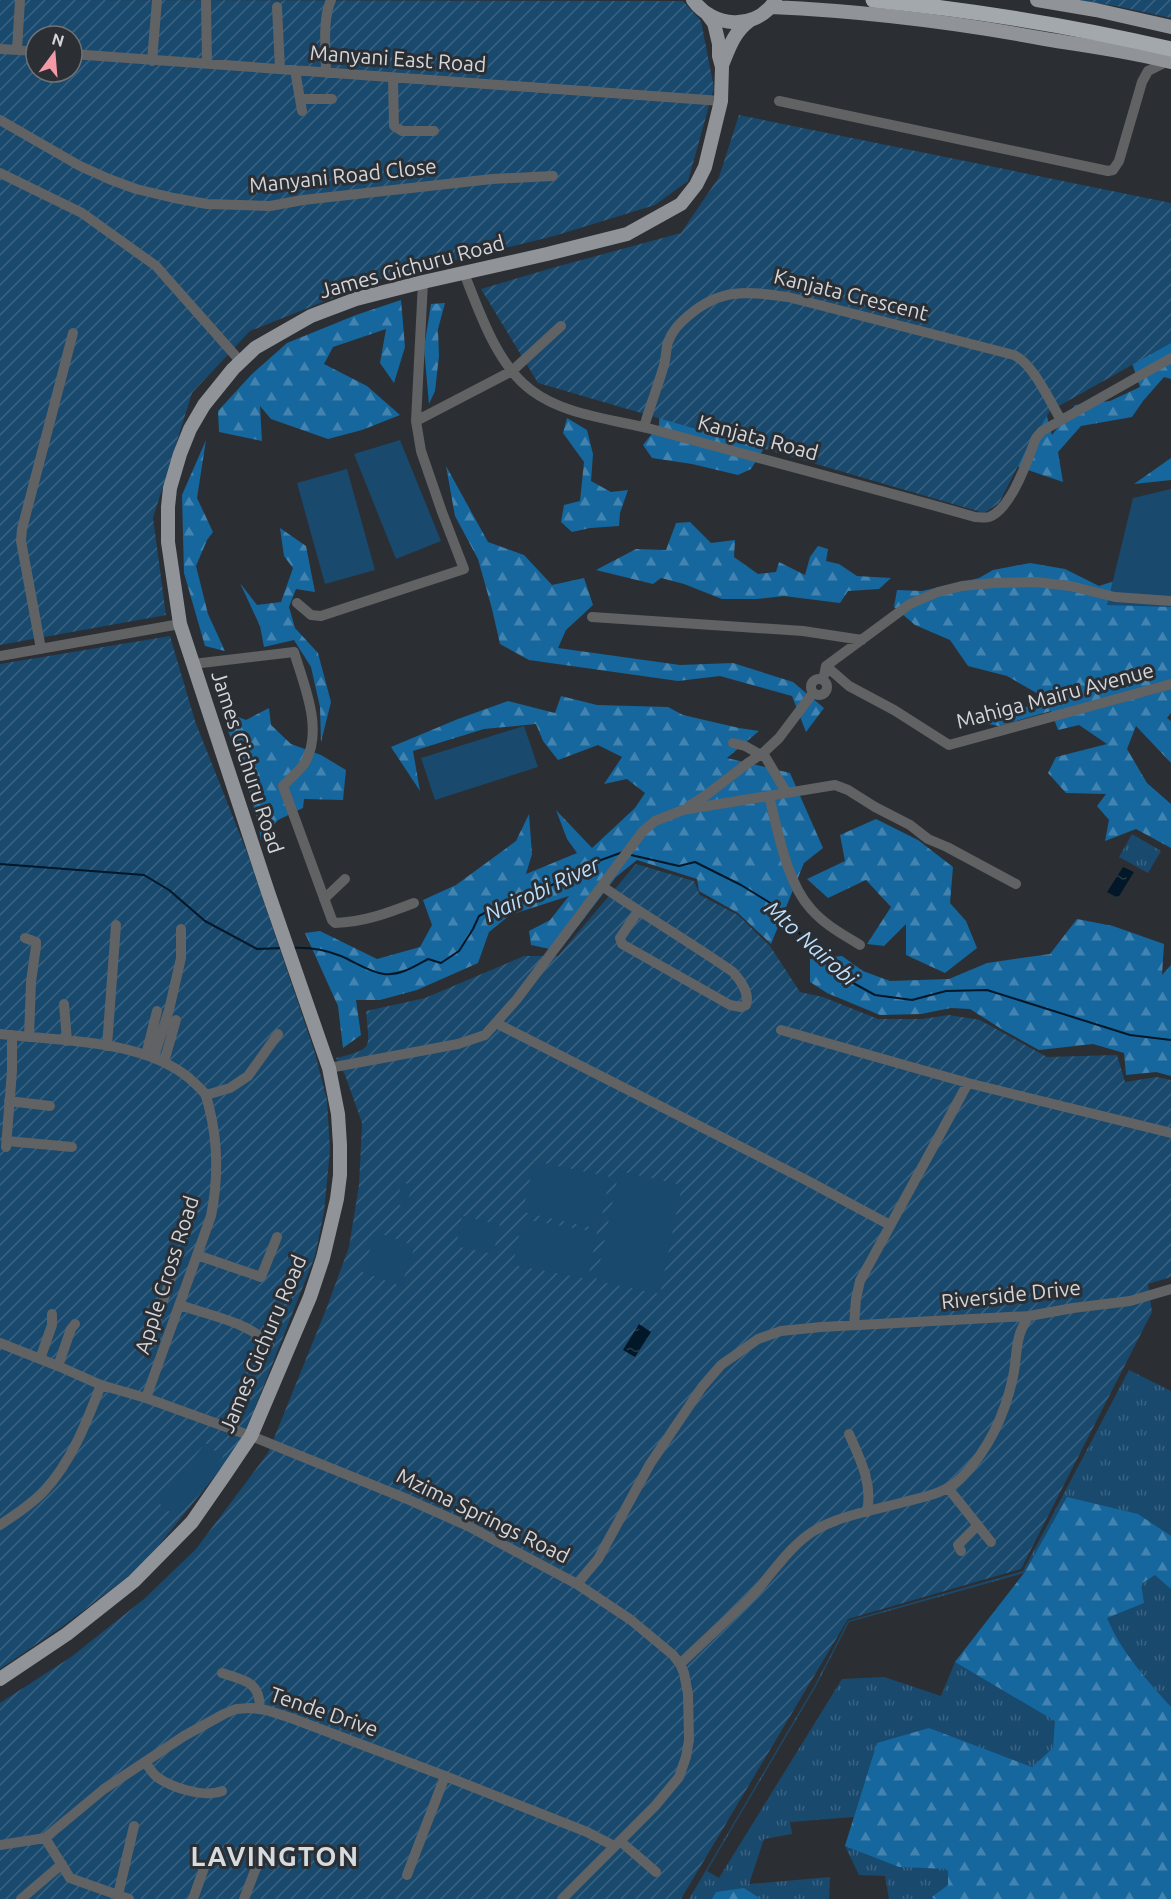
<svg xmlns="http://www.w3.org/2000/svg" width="1171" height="1899" viewBox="0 0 1171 1899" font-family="Ubuntu,sans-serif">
<defs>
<pattern id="grass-tufts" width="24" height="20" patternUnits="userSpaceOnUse" patternTransform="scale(1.5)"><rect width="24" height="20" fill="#19496d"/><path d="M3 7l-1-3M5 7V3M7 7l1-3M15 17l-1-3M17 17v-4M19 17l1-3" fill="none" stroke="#3a6281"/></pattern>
<pattern id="forest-firs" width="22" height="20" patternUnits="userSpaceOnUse" patternTransform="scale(1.5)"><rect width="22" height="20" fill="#16679e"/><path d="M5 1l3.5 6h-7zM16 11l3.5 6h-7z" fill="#4283af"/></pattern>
<pattern id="garden-furrows" width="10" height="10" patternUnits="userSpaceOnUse" patternTransform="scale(1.5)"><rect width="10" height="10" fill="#19496d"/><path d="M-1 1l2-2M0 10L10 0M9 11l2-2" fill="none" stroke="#3a6281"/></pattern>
<pattern id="water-ripples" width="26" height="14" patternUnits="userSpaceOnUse" patternTransform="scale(1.5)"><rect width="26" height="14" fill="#021829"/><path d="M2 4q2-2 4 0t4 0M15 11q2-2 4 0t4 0" fill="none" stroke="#263947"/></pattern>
</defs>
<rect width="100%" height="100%" fill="#2b2f33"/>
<!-- grass -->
<path fill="url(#grass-tufts)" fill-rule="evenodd" d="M1132,834L1161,851L1148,873L1119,857Z
M1129,1370L1171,1391V1899H889L885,1876L859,1875L845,1846L854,1817L790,1822L792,1834L764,1839L749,1884L830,1877L829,1899H689L815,1685L848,1621L1023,1571ZM1024,1573L955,1662L941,1696L884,1677L842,1679L719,1878L707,1871L816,1686L849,1622Z"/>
<!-- forest -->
<path fill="url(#forest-firs)" d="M401,300L405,347L394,383L380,363L386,329L333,347L324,364L367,386L400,415L362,430L328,439L271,419L260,406L262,441L219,432L218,411L251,375L287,343L356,315Z
M445,303L438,329L439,356L435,391L429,404L424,348L431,304Z
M1171,316V379L1164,377L1143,401L1132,417L1081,426L1058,452L1063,482L1019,467L1002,456L1044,406L1052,435L1075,405L1110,401L1140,387L1131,360Z
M660,397L766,445L751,469L738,475L692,464L652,458L643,445L659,425Z
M567,418L587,430L593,454L591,481L611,492L628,490L620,513L619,526L590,528L572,532L561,522L564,505L580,501L584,462L563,433Z
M206,440L197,498L213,532L207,540L196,566L208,614L225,651L205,646L184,573L182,495Z
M1171,458V480L1134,484Z
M446,466L488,542L524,555L552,585L584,578L593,605L566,630L558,648L680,665L733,663L793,682L824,708L806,732L792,696L720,676L678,681L529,660L500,644L492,609L478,559L455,516Z
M690,522L711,543L735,540L734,557L758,574L776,572L779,562L805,575L810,557L818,546L828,549L826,561L839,564L857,576L891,578L879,589L848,591L840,603L784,596L757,599H722L684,584L661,578L653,584L596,570L636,549L666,550L676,523Z
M280,528L306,546L315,592L296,589L289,607L295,628L318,653L331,702L321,742L320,707L311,667L294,640L264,647L260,626L240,583L257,605L281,602L293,568L284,556Z
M1030,563L1065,569L1099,586L1143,572L1171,586V713L1167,718L1171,721V763L1136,726L1127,749L1147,783L1171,804V848L1136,829L1105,841L1109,820L1097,806L1106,794L1066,793L1048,773L1056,757L1107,744L1079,725L1058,730L1051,711L999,726L983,723L1047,699L1007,676L968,666L950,640L915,625L894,607L897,590L922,591L979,578L993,570Z
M561,696L597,705L668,707L683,715L739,728L759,731L727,758L790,773L823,848L804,863L771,944L738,913L699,891L697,879L637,860L616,877L559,951L531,945L529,931L550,920L569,896L510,915L489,932L478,963L417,990L380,1000H356L361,1035L343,1048L338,1006L305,933L320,931L377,959L420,947L432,925L423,900L456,885L516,841L529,814L532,854L526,874L577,853L567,839L556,810L592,848L635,808L645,793L627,779L604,784L622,757L598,745L558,760L543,741L536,724L484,729L413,751L420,791L391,747L458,719L508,701L555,713Z
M269,708L271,725L291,744L321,755L346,770L343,800L304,799L303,808L278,820L261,840C254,796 236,755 222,713L233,715L246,720Z
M876,819L918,840L953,867L950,903L966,921L977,948L945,973L906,955V924L884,946L867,944L891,907L866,880L828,898L807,879L845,861L840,835Z
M1077,919L1113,926L1164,944L1162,975L1171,965V1076L1156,1072L1126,1075L1124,1053L1093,1044L1039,1050L1003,1030L970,1009L951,1008L921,1014L880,1015L827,993L810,982V959L842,956L863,971L890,981L949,979L987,963L1050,954Z
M1067,1497L1138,1514L1171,1536V1589L1155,1575L1141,1584L1144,1603L1107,1618C1121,1652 1147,1680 1171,1707V1899H934L932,1897L948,1885V1869L899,1867L845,1846L877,1743L929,1728L1032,1767L1053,1748L1055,1721L955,1662L1025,1572Z
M744,1888L761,1899H712L716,1892Z"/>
<!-- garden -->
<path fill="url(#garden-furrows)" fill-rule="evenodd" d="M0,0L683,1L701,21L714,88L688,181L655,205L554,236L383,278L250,331L192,393L153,518L166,615L0,645ZM36,36H72V72H36Z
M1076,0H1171V18L1116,6Z
M739,115L1171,203V343L1050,411L1025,452L999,503L984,513L538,383L481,289L552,268L681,233L719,177Z
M170,636L195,721L248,855L315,1053L327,1100L330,1150L324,1212L315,1256L249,1423L232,1455L142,1566L63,1626L0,1669V664Z
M636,864L694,881L700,895L738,915L770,946L800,992L823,997L878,1019H922L949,1015L980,1020L1047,1057L1117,1055L1125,1082L1157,1077L1171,1080V1277L1148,1284L1152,1312L1021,1569L848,1619L681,1899H0V1703L71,1657L144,1599L196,1549L268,1453L327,1307L349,1247L359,1185L362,1123L345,1075L336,1058C375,1048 369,1049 366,1011L425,998L524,956H558Z"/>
<!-- pitch -->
<path fill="#19496d" d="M400,440L441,541L396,559L354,454Z
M347,469L375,570L325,584L297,483Z
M1171,489V607L1107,605L1133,498Z
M524,726L538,767L435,800L421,758Z
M534,1161L610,1177L599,1229L523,1212Z
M619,1171L682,1185L660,1294L596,1281Z
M403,1182L413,1186L405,1207L395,1203Z
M462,1216L500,1225L493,1254L456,1246Z
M522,1219L597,1232L588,1279L513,1265Z
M376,1232L415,1246L401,1286L362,1272Z
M205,1443L223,1457L176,1517L160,1504Z"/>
<!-- water -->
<path fill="url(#water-ripples)" d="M1123,867L1134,872L1118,898L1107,892Z
M639,1324L651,1332L635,1357L623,1350Z"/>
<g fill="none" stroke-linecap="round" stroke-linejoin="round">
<!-- stream -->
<path stroke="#021829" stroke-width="2" d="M631,855L679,866L695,862L741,885L780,909L813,950L844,978L875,995L912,1000L946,991L987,990L1130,1035L1171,1040
M0,864L144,875L169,890L205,921L257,949L283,948
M291,948C308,947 326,950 341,956C355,962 369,972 384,974C400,976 415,966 428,959L441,963L459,951L473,929L479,916L499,905L552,885L601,860L623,852"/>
<!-- minor -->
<path stroke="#606264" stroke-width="10" d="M206,0L207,64
M277,7L280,69
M0,49L36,51
M17,50L20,0
M72,54L721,101
M152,61L157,0
M295,70L302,111
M326,73C326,52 322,19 331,0
M393,78L394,126L402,131H434
M300,99H332
M779,101L1108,171L1113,170L1119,161L1142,82L1148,71L1168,61
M0,120L80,166L109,179L136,189L174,198L207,204L270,206L303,200L492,179L553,176
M0,173L82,213L156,266L241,362
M464,273C479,311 497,365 531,390C565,416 614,419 655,430C762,459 869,487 975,517C980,517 985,518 989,517C1012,509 1028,458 1036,438L1042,431L1171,358
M416,421L512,371L561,326
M644,427C650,406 658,386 664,365C666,358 666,349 668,342C672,331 679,324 688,316C720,288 747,291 788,297L1014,355C1034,365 1049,400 1061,420
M297,603L311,615L321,616L464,569L442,512L421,451L416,421L423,282
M592,617L803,631L862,640
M41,649L21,541L22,529L73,333
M0,656L180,624
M193,664L294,652C304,685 323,728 306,761C301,770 290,778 283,786L332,920L335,923C364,922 388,913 414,903
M826,666L849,686L894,710L949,745L1171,684
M811 687a8 8 0 1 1 16 0a8 8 0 1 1-16 0Z
M823,680L826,666L910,604L938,592L962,586L994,583L1036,582L1070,586L1115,597L1171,601
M733,743L745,746L761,755
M763,753L786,792
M769,796C778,830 786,882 811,909C825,925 842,934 860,945
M689,806L705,796L748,763L763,753L779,738L813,693
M602,886C645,916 690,942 733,972C741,981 750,993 746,1005L741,1007L730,1005L622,944L620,938L638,911
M324,899L345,879
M25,938L36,942V946L31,982L29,1037
M64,1004L67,1041
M496,1023L806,1180L890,1225
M781,1030L968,1083L1171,1133
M0,1034C59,1041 141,1039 189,1078C194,1083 201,1088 205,1094C207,1098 208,1103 209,1107C218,1142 218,1181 211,1216L146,1398
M107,1046L116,925
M146,1055L157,1011
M154,1057L169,1010L181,958V929
M164,1062L176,1020
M329,1068L458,1044L485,1035L517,999L643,831L655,821L683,810L835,785L848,790L875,807L910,825L928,839L947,847L1016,884
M206,1095L230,1088L248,1076L278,1034
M9,1101L50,1106
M7,1141L72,1147
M6,1147L12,1071V1035
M197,1255L261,1277L277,1237
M180,1305C208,1315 248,1322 269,1344
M854,1325L856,1299L860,1281L968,1083
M150,1339L173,1272
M0,1343L58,1366L101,1385L146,1398L251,1436L407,1499L470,1527L577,1584L631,1620L673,1655L680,1664L684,1673L688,1694L689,1740L686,1757L679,1777L655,1806L562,1899
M40,1359L52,1325V1314
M58,1366L71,1329L75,1324
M849,1434C860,1459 873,1483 867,1512
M948,1488L991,1542
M0,1525C16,1514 31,1505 44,1491C71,1463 87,1421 101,1385
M961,1551L958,1545L978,1525
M577,1584L598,1559L650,1464L702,1387L721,1365L758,1339L781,1331L821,1327L1029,1316L1073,1308L1130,1301L1171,1289
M680,1664C703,1642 727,1620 750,1598C772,1575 789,1545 817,1529C843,1515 875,1510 904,1502C924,1497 947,1493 962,1477C989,1449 1005,1414 1013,1377C1018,1353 1014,1337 1029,1316
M222,1673C245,1681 260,1681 260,1709
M145,1762C149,1767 152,1773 157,1777C172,1788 205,1798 222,1791
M45,1838L70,1878L129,1899
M620,1841L656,1872
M0,1845L45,1838L104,1789L184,1736L224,1714L236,1709L251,1708L266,1710L291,1718L445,1776L587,1832L614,1846
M407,1875L445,1776
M118,1895L134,1826
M21,1899L62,1864
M193,1899L204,1868
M244,1899L261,1855"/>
<!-- major -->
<path stroke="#909498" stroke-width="14" d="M693,0C713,28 755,31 775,1
M1037,0L1096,10L1171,27
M771,7C863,11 954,22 1045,39C1087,46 1129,51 1171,62
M722,65C729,48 734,32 749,21
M0,1679L67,1634L134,1581L192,1522L224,1476L251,1436L310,1297L323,1258L337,1199L340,1175V1145L338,1114L329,1068L268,892L180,624L168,542V507L170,488L180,454L190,429L204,405L233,369L255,348L311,316L356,299L423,282L547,254L627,234L681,204L696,185L705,167L721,101L722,67L719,56V44L714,23L708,15"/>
<!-- highway -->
<path stroke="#a3a8ac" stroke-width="15" d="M873,0C974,10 1072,26 1171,49"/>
</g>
<g text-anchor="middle" stroke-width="6" stroke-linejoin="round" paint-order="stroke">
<!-- street labels -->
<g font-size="21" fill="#d4d6d9" stroke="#2b2f33">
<text transform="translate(398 59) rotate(4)" y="7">Manyani East Road</text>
<text transform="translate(343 176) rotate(-6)" y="7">Manyani Road Close</text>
<text transform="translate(412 267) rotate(-15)" y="7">James Gichuru Road</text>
<text transform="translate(851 295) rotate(14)" y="7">Kanjata Crescent</text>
<text transform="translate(758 438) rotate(15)" y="7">Kanjata Road</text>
<text transform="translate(1055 696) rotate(-15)" y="7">Mahiga Mairu Avenue</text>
<text transform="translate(247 762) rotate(72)" y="7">James Gichuru Road</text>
<text transform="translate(167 1275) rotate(-72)" y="7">Apple Cross Road</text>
<text transform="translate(1011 1295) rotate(-6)" y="7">Riverside Drive</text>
<text transform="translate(263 1344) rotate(-67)" y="7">James Gichuru Road</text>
<text transform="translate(483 1516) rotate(26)" y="7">Mzima Springs Road</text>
<text transform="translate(324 1712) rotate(19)" y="7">Tende Drive</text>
</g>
<!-- water labels -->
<g font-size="22" font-style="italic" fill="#bbdffe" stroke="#2b2f33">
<text transform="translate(542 889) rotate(-25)" y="8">Nairobi River</text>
<text transform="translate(811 943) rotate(42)" y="8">Mto Nairobi</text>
</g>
<!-- district labels -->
<g font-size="27" font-weight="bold" letter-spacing="1.5" fill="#d5dbdf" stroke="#2b2f33">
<text x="275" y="1866">LAVINGTON</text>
</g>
</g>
<!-- north arrow -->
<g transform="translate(54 54) rotate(16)"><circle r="28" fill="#2b2f33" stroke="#6f7275" stroke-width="1.5"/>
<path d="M0-4.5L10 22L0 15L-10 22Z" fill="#f49aa6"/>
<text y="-9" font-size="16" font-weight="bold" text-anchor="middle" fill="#d4d6d9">N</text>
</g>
</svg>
